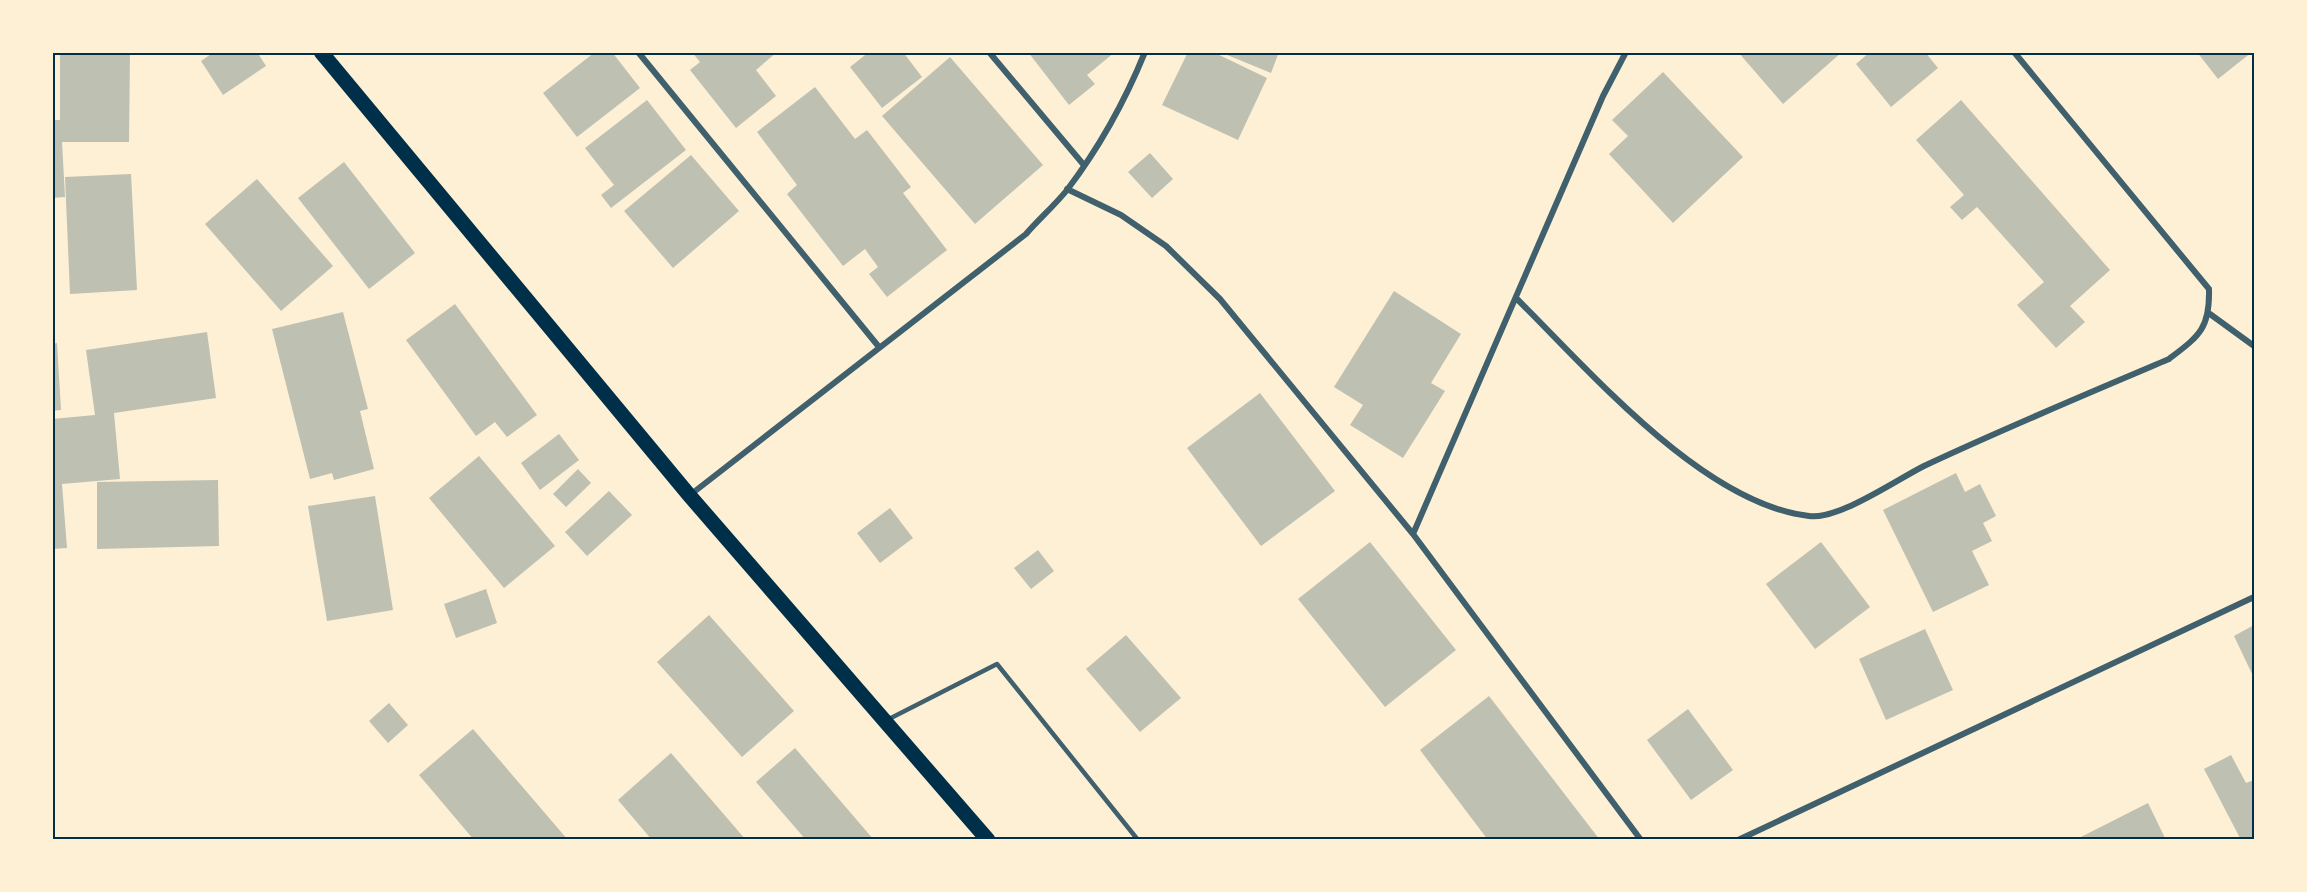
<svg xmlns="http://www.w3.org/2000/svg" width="2307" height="892" viewBox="0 0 2307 892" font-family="'PT Sans Narrow',sans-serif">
<rect width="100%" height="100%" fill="#fdf0d5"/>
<!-- building -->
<path fill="#bec0b2" d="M60,52H130L129,142H62L65,197L52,198V120H60Z
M214,52H257L266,66L223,95L201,61Z
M595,52H612L640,88L577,137L543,93Z
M692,52H777L756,70L776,96L736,128L690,70L700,62Z
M869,52H903L922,77L882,108L850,67Z
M1028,52H1115L1087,75L1095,84L1069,105Z
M1188,52H1213L1267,78L1238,140L1162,105Z
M1220,52H1279L1271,73Z
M1738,52H1842L1783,104Z
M1870,52H1925L1938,68L1891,107L1856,64Z
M2197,52H2252L2218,79Z
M950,57L1043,165L975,224L882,116Z
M1663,72L1743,157L1673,223L1609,154L1628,136L1612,120Z
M815,87L855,139L867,130L911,187L903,193L947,250L887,297L869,274L878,267L865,249L843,266L787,194L797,185L757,132Z
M647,100L686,150L611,208L601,195L614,185L585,148Z
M1961,100L2110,270L2070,306L2085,322L2056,348L2017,305L2044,282L1977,207L1962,220L1950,207L1964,195L1916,140Z
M1150,153L1173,179L1152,198L1128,172Z
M691,155L739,211L673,268L624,211Z
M344,162L415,253L369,289L298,198Z
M131,174L137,290L70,294L65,177Z
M257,179L333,266L281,311L205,224Z
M1394,291L1461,334L1431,383L1445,391L1403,458L1350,425L1363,405L1334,387Z
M455,304L537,415L507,437L495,422L476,436L406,340Z
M343,312L368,409L360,411L374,469L334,480L332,473L310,479L272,329Z
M207,332L216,398L114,413L120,479L62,484L67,548L52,549V419L95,415L86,350Z
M57,343L61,410L52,411V344Z
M1260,393L1335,491L1261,546L1187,448Z
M559,434L579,460L540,490L521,463Z
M479,456L555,546L504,588L429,498Z
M578,469L591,483L566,507L553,494Z
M1956,473L1965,492L1980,484L1996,516L1983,523L1992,541L1972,551L1989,585L1933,612L1883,510Z
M218,480L219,546L97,549V482Z
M609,491L632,515L587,556L565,532Z
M375,496L393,610L327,621L308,506Z
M890,508L913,538L880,563L857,533Z
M1370,542L1456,650L1385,707L1298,599Z
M1821,542L1870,607L1815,649L1766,584Z
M1038,550L1054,571L1031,589L1014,568Z
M486,589L497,623L456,638L444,604Z
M709,615L794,711L742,757L657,662Z
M2254,625V678L2234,636Z
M1925,629L1953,690L1886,720L1859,659Z
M1126,635L1181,698L1140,732L1086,669Z
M1489,696L1600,840H1488L1420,750Z
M389,703L408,725L388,743L369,721Z
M1688,709L1733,770L1691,800L1647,740Z
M473,729L568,840H474L419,775Z
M795,748L874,840H806L756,782Z
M671,753L746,840H652L618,800Z
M2231,755L2246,783L2254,780V840H2241L2204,769Z
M2148,803L2166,840H2075Z"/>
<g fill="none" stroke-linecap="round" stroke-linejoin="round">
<!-- service -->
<path stroke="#3f606c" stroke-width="4.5" d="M887,720L997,664L1138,840"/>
<!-- minor -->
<path stroke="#3f606c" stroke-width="6" d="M638,52L879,347
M989,52L1083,164
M1067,189L1121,215L1166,246L1220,299L1413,534L1641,840
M1516,298C1590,371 1703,504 1809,516C1839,520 1896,480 1924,466C2005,428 2087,394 2169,359C2199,336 2210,329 2209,289L2014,52
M2210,314L2254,346
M690,495L1026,234C1039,219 1055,205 1067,190C1099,148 1125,101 1145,52
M1413,534L1603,96L1626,52
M1738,840L2254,597"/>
<!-- primary -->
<path stroke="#003049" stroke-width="15" d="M321,52L689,495L988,840"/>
</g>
<!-- border -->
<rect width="2307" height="892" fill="none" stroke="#fdf0d5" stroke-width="108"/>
<rect x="54" y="54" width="2199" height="784" fill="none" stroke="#003049" stroke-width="2"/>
</svg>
